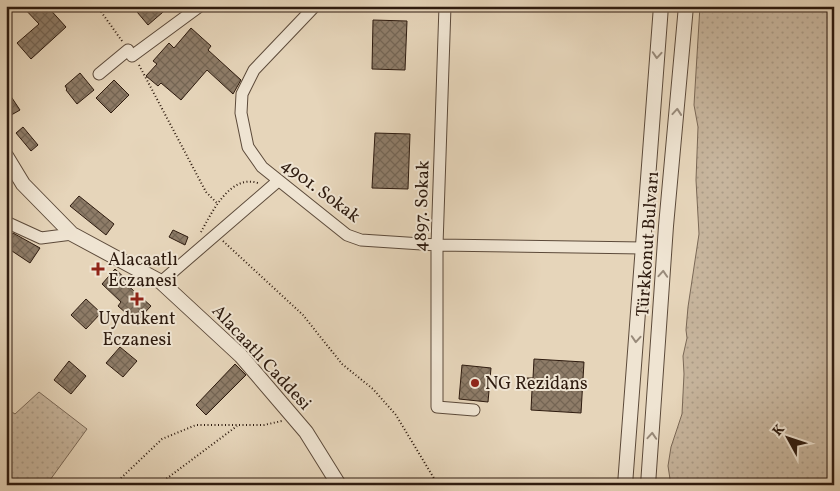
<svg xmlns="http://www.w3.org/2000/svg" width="840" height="491" viewBox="0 0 840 491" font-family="Vollkorn,serif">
<defs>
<pattern id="grass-dots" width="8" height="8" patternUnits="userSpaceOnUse" patternTransform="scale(1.25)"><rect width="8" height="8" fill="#c7b59d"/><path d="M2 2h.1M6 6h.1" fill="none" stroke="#ab9b86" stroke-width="1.8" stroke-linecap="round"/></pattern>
<pattern id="building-cross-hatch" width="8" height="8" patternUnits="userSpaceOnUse" patternTransform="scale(1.25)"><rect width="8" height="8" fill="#8e7c68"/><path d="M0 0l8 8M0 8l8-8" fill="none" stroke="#746554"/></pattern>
</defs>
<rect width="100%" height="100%" fill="#e6d5ba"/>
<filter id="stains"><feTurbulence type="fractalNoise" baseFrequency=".004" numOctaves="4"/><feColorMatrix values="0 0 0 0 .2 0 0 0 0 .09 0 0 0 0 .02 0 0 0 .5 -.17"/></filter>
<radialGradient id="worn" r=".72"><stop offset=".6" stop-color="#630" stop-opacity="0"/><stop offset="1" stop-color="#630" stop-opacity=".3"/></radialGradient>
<!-- grass -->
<path fill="url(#grass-dots)" stroke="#7a6856" d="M700,6H834V485H665L670,479L668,466L671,447L682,414L684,374L683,356L687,338L686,330L688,307L699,234L696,180L698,127L694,105Z
M39,392L87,429L50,480L53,485H6V408L15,414Z"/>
<!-- building -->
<path fill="url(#building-cross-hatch)" stroke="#2e1b0f" d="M22,6H47L66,27L31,59L17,43L39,24Z
M132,6H170L148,25Z
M373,20L407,21L405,70L372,69Z
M191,28L211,46L208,50L241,80L233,94L207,70L181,100L161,83L158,86L146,76L157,64L153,61L169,43L174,48Z
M80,73L94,90L77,104L66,90L67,89L65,86Z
M114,80L129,95L111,113L96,98Z
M6,89L20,110L6,118Z
M23,127L38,145L31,151L16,133Z
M375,133L410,134L408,189L372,188Z
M79,196L114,224L106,235L70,206Z
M173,230L188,237L185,245L169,237Z
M13,233L40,248L30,263L6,247V244Z
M115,269L127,280L125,283L151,306L136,322L118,306L121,302L102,284Z
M86,299L101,313L86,329L71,315Z
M120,347L137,361L123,377L106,363Z
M534,359L584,362L581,413L531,410L532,390L522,389L523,378H533Z
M69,361L86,376L71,394L54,380Z
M235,364L246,375L206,415L196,405Z
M462,365L491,368L488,402L459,399Z"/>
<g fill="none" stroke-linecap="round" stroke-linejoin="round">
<!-- minor casing -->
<g stroke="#5c4a3a" stroke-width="13">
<path id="minor" d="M315,6L254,70L242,94L241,113L248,147L262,167L347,235L361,240L437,245L643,248
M445,6L437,245V407L474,410
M132,56L200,6
M99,74L128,50
M6,222L41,238L72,234
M161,282L278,181"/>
</g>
<!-- tertiary casing -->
<g stroke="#5c4a3a" stroke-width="16">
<path id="tertiary" d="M6,156L23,184L72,234L161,282L241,356L306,432L339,485
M625,485L661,6
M648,485L666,226L686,6"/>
</g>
<!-- path -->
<path stroke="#2e1b0f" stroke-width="2" stroke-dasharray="1 2.5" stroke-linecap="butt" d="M97,6L122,41
M139,65L206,192L218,204
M201,232C212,212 230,174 258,183
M223,241L303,315L342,364L373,389L396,415L438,485
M125,485L119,480L162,439L196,425H264L282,421
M158,485L237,426"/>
<!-- minor -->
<use href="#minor" stroke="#efe4d2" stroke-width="11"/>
<!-- tertiary -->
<use href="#tertiary" stroke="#efe4d2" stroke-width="14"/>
</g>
<!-- one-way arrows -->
<defs><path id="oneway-chevron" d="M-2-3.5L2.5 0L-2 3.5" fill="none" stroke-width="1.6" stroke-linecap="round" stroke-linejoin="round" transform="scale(1.25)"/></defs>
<g stroke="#988a7a">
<use href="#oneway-chevron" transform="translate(657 55) rotate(94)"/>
<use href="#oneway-chevron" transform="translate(677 112) rotate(-85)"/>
<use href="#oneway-chevron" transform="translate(663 274) rotate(-86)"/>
<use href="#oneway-chevron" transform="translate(636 339) rotate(94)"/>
<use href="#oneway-chevron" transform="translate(652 436) rotate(-86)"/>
</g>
<!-- markers -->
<g fill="#8f2418" stroke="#efe4d2" stroke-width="2">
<path d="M95.5 261.5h5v5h5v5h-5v5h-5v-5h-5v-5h5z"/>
<path d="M134.5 291.5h5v5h5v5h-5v5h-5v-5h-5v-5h5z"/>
<circle cx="475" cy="383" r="5"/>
</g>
<g text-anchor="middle" stroke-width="4" stroke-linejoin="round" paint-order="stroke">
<!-- street labels -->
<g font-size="18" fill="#2e1b0f" stroke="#efe4d2">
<text transform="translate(321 190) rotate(37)" y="6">4901. Sokak</text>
<text transform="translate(421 206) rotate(-88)" y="6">4897. Sokak</text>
<text transform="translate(647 244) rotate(-86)" y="6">Türkkonut Bulvarı</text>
<text transform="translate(262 357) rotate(47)" y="6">Alacaatlı Caddesi</text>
</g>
<!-- poi labels -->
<g font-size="18" fill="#2e1b0f" stroke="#efe4d2" text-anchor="start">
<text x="108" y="265">Alacaatlı<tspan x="108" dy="21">Eczanesi</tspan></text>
<text x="137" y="324" text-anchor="middle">Uydukent<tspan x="137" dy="21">Eczanesi</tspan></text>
<text x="485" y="389">NG Rezidans</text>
</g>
</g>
<!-- margin -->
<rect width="840" height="491" fill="none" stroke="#e6d5ba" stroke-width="25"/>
<rect x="8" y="8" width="825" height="476" fill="none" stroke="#2e1b0f" stroke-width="2.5"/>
<rect x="12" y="12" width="815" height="466" fill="none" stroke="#2e1b0f"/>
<!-- north arrow -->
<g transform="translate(788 438) rotate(310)" stroke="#efe4d2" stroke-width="4" paint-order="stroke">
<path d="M0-4L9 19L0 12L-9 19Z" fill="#2e1b0f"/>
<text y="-8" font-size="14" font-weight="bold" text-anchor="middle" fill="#2e1b0f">K</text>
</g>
<rect width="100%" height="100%" filter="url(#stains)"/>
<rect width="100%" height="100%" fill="url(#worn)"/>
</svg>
